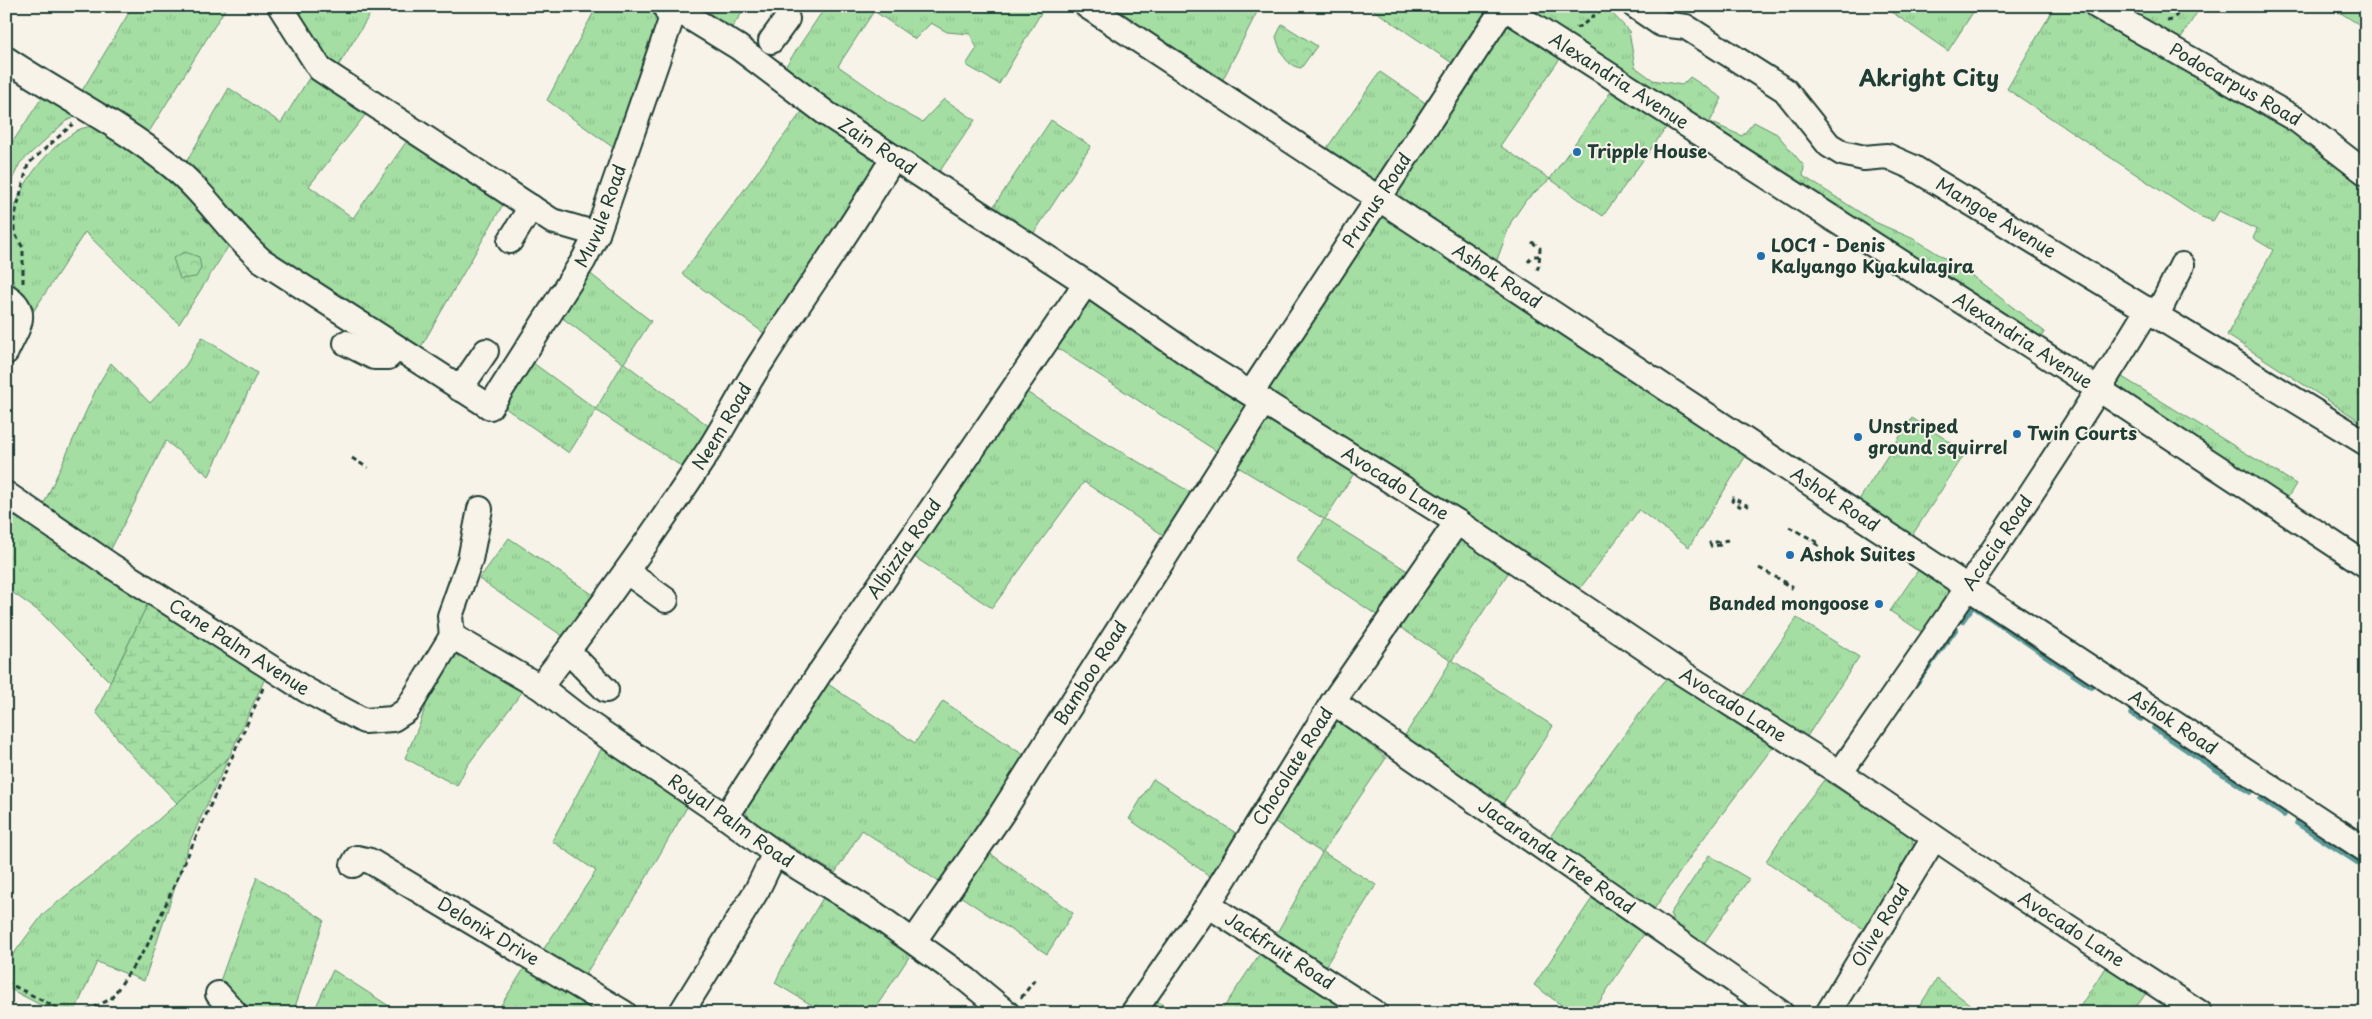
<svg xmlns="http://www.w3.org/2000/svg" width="2372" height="1019" viewBox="0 0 2372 1019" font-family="'Playpen Sans',sans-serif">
<defs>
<pattern id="grass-tufts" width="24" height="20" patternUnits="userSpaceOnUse" patternTransform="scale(1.25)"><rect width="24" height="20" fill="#a4dea3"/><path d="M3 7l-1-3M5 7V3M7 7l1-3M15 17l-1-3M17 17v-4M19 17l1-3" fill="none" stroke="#8dbf8d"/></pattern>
<pattern id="forest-crowns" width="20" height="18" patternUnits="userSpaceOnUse" patternTransform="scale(1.25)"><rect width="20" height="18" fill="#a4dea3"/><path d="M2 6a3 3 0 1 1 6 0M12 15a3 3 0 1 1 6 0" fill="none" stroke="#8dbf8d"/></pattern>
<pattern id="wetland-marsh" width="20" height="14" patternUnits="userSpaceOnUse" patternTransform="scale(1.25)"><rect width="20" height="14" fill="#a4dea3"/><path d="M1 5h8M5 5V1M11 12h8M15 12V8" fill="none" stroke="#8dbf8d"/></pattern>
</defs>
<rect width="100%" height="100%" fill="#f7f3e8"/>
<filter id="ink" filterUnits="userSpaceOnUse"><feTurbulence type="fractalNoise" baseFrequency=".02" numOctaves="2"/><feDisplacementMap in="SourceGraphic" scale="10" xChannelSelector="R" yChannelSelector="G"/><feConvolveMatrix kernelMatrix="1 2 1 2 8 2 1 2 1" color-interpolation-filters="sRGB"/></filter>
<g filter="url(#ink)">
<!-- grass -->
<path fill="url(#grass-tufts)" stroke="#628e6c" d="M133,6H227L147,135L80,94Z
M288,6H375L335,71Z
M597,6H672L618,151L547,100Z
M698,6H747L730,30Z
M826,6H864L874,11L879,6H1045L999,84L966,65L977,48L970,34L947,32L931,23L915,39L874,11L838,66L907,114L922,122L944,99L975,120L937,175L783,70Z
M1110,6H1260L1220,85Z
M1368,6H1479L1483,9L1485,19L1458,67Z
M1513,6H1610V11L1629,31L1635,67L1653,80L1682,85L1690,77L1722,98L1710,122L1742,136L1754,122L1777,134L1804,166L1803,176L1875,222L1916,240L1967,272L2045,332L2038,345Z
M1883,6H1977L1948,51Z
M2055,6H2091L2366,176V425L2227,335L2273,250L2253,238L2257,230L2219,211L2213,221L2199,216L2007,89Z
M2118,6H2201L2179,41Z
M2330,6H2366V29Z
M1508,22L1561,57L1500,146L1550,179L1612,90L1668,125L1603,216L1550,179L1526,200L1511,222L1495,265L1389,202Z
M314,70L370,109L309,186L353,218L411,135L505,201L418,352L274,258L243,231L232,212L185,164L229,88L281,123Z
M1380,72L1433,108L1382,190L1322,155Z
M43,96L82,114L66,121L20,163L6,192V152Z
M806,106L877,160L804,288L768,336L682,274Z
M1051,120L1091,146L1032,236L992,209Z
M108,125L127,140L233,239L179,324L85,232L31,315C24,300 12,283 8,267C0,213 33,157 78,130C85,126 99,126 108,125Z
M1376,197L1488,285L1747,454L1689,547L1639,510L1575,595L1257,385Z
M588,272L651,321L624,363L710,427L687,470L596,410L569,453L501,405L529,360L596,409L623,363L557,314Z
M1094,301L1246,402L1249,411L1221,454L1051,344L1081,305Z
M202,337L257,373L209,476L166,441L110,551L42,508L98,385L111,363L150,403L186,365Z
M2119,375L2296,484L2285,502L2108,389Z
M1025,391L1111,446L1197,496L1169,539L1084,482L992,608L913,556Z
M1275,414L1358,467L1325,519L1414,575L1384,620L1296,561L1324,519L1233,464L1262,417Z
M1912,418L1966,452L1911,537L1855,506Z
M6,506L149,601L110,682L40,612L6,588Z
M1459,537L1512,567L1452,660L1553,726L1497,813L1399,745L1451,661L1395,624Z
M509,538L601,600L567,639L479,579Z
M1921,566L1953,589L1926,635L1890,611Z
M1797,618L1859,657L1802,744L1738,704Z
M458,654L525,688L467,766L457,786L405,758L420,723L439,666L450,656Z
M1671,674L1773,747L1700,843L1652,912L1544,845L1662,683Z
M825,682L915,743L943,701L1028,758L945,886L862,830L835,873L751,821L746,812L748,801Z
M1329,712L1386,758L1323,852L1376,885L1323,970L1274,938L1322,853L1260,812Z
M605,742L690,802L638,892L581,981L539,956L596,871L552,841Z
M229,757L191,839L144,981L97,962L74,1013H56L6,987V964L44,913L124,850Z
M1153,779L1245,839L1214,879L1129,819Z
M1824,780L1911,835L1915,851L1866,931L1766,861L1793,820Z
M984,849L1073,913L1047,954L954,892Z
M257,877L324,920L293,1013H244L219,984Z
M1595,894L1648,928L1592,1013H1572L1534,985Z
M824,896L913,951L872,1013H825L775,983L784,964Z
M1263,949L1361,1013H1220Z
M529,961L613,1013H496Z
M2106,966L2149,989L2132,1013H2076Z
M333,970L400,1013H313Z
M1937,979L1981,1013H1915Z
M1156,1000L1175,1013H1147Z"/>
<!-- forest -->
<path fill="url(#forest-crowns)" stroke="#628e6c" d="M1282,24L1317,46L1301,68C1285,66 1280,50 1276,37Z
M185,252L199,257L201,268L196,277L180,279L173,258Z
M1709,855L1749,879L1705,942L1680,932L1670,914Z"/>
<!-- wetland -->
<path fill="url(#wetland-marsh)" stroke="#628e6c" d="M149,601L267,674L229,757L177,803L128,751L96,712Z"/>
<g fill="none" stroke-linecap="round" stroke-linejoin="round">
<!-- stream -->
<path stroke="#5c9998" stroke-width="5.5" d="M6,509L24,520
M1962,621L1973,606L2092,687
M1916,684L1956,629
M2132,714L2141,719
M2154,728L2250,792
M2261,799L2284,815
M2297,823L2366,868"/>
<!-- minor casing -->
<g stroke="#1f3d34" stroke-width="28">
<g id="minor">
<path d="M280,6L320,69L552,221L597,234"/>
<path id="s1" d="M671,6L738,47L827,114L1086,283L1203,364L1457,522L1671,666L1840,773L2022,897L2200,1013"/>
<path id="s2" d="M1087,6L2366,850"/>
<path id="s3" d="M1502,6L2109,396L2366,565"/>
<path id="s4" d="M1635,6L1661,24L1686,27L1785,90L1829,145L1842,153L1864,158L1887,156L1912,167L2366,443"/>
<path id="s5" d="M2097,6L2297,120L2366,173"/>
<path d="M771,41L787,19"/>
<path id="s6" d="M6,59C60,95 119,124 169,164C205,192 228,231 261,260L490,407L583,261L597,234L671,20L665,6"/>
<path d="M510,241L531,207"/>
<path d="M6,296C32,312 16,329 6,352"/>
<path d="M2157,315L2182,265"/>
<path d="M346,343L374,357H388L396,349"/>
<path d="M460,389L486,351"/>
<path id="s7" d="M1251,393L1505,6"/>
<path id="s8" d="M6,494L110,565L306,690L364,721L393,719L407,710L452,636"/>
<path d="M627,572L666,600"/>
<path id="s9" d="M452,636L540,687L576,715L726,817L775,853L876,915L967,980L1007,1013"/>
<path d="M452,636L450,616L470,560L480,509"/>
<path d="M568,651L606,690"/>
<path id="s10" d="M540,687C600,610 656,531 709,450C728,420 744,388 763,359C806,291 853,227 893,158"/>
<path id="s11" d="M1333,702L1781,1013"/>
<path id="s12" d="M1840,773C1946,620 2052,468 2148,309"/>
<path id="s13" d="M726,817L819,674L1086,283"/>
<path id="s14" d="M353,865L357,858L370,861L624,1013"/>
<path id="s15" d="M1208,905L1375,1013"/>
<path id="s16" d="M914,941L1002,813L1264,401"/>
<path d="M218,994L235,1013"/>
<path d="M681,1013L757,890L775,853"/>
<path id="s17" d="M1133,1013L1208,905L1333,702L1457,522"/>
<path id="s18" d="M1828,1013L1934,838"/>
</g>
</g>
<!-- path -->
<path stroke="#1f3d34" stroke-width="3" stroke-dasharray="5 4" stroke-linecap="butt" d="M2167,21L2172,20L2185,6
M1576,28L1584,24L1605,6
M1532,242L1540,248L1539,265L1537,270
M1528,262L1533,256H1539
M23,283V248L14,232V219L28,164L73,124
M352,458L368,468
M1741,507L1732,501L1733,498L1750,507
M1789,527L1819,543L1818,545L1810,540
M1721,545L1711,546L1710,543L1728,540
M1759,568L1792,586L1791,588L1782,583
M6,982L67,1013
M1021,998L1036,978
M78,1013L86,1011L111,999L147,946L264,686"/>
<!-- minor -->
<use href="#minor" stroke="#f7f3e8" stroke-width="24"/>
</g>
</g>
<!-- markers -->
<g fill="#1f6fb2" stroke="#f7f3e8" stroke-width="2">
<circle cx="1577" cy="152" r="5"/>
<circle cx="1761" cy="256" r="5"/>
<circle cx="2017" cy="434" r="5"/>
<circle cx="1858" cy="437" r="5"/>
<circle cx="1790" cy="555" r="5"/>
<circle cx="1879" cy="604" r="5"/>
</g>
<g text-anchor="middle" stroke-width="4" stroke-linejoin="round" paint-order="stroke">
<!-- street labels -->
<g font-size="18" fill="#1f3d34" stroke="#f7f3e8">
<text dy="6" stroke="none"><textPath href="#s3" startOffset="139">Alexandria Avenue</textPath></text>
<text dy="6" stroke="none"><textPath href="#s5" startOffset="159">Podocarpus Road</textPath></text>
<text dy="6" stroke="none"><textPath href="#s1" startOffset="250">Zain Road</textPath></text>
<text dy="6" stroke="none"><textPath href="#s7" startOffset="230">Prunus Road</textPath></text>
<text dy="6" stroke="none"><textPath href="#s6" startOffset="821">Muvule Road</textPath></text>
<text dy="6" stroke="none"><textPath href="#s4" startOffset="431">Mangoe Avenue</textPath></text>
<text dy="6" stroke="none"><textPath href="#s2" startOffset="491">Ashok Road</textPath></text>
<text dy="6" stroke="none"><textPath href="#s3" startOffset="619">Alexandria Avenue</textPath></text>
<text dy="6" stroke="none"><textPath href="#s10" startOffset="318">Neem Road</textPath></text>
<text dy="6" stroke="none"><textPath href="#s1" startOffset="868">Avocado Lane</textPath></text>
<text dy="6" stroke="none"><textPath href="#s2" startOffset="896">Ashok Road</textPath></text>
<text dy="6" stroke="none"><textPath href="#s12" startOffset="279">Acacia Road</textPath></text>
<text dy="6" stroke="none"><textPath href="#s13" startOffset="322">Albizzia Road</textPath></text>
<text dy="6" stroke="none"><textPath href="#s8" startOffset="279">Cane Palm Avenue</textPath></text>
<text dy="6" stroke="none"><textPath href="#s16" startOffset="321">Bamboo Road</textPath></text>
<text dy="6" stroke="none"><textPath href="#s1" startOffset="1272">Avocado Lane</textPath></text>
<text dy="6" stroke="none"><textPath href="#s2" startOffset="1301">Ashok Road</textPath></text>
<text dy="6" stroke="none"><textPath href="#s17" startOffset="294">Chocolate Road</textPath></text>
<text dy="6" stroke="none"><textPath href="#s9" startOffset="335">Royal Palm Road</textPath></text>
<text dy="6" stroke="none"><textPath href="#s11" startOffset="272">Jacaranda Tree Road</textPath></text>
<text dy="6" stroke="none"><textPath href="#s18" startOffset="102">Olive Road</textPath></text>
<text dy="6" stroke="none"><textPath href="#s1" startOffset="1678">Avocado Lane</textPath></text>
<text dy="6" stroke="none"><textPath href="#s14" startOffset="159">Delonix Drive</textPath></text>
<text dy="6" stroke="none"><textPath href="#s15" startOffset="85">Jackfruit Road</textPath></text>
</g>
<!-- poi labels -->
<g font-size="18" font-weight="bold" fill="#1f3d34" stroke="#f7f3e8" text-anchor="start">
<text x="1587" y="158">Tripple House</text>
<text x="1771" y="252">LOC1 - Denis<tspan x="1771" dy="21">Kalyango Kyakulagira</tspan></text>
<text x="1868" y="433">Unstriped<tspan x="1868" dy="21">ground squirrel</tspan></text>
<text x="2027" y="440">Twin Courts</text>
<text x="1800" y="561">Ashok Suites</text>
<text x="1869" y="610" text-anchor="end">Banded mongoose</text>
</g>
<!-- district labels -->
<g font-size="22" font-weight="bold" fill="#1f3d34" stroke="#f7f3e8">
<text x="1929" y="86">Akright City</text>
</g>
</g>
<!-- margin -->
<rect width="2372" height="1019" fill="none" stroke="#f7f3e8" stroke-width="25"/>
<rect x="12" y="12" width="2347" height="994" fill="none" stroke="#1f3d34" stroke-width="2" filter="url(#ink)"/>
</svg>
